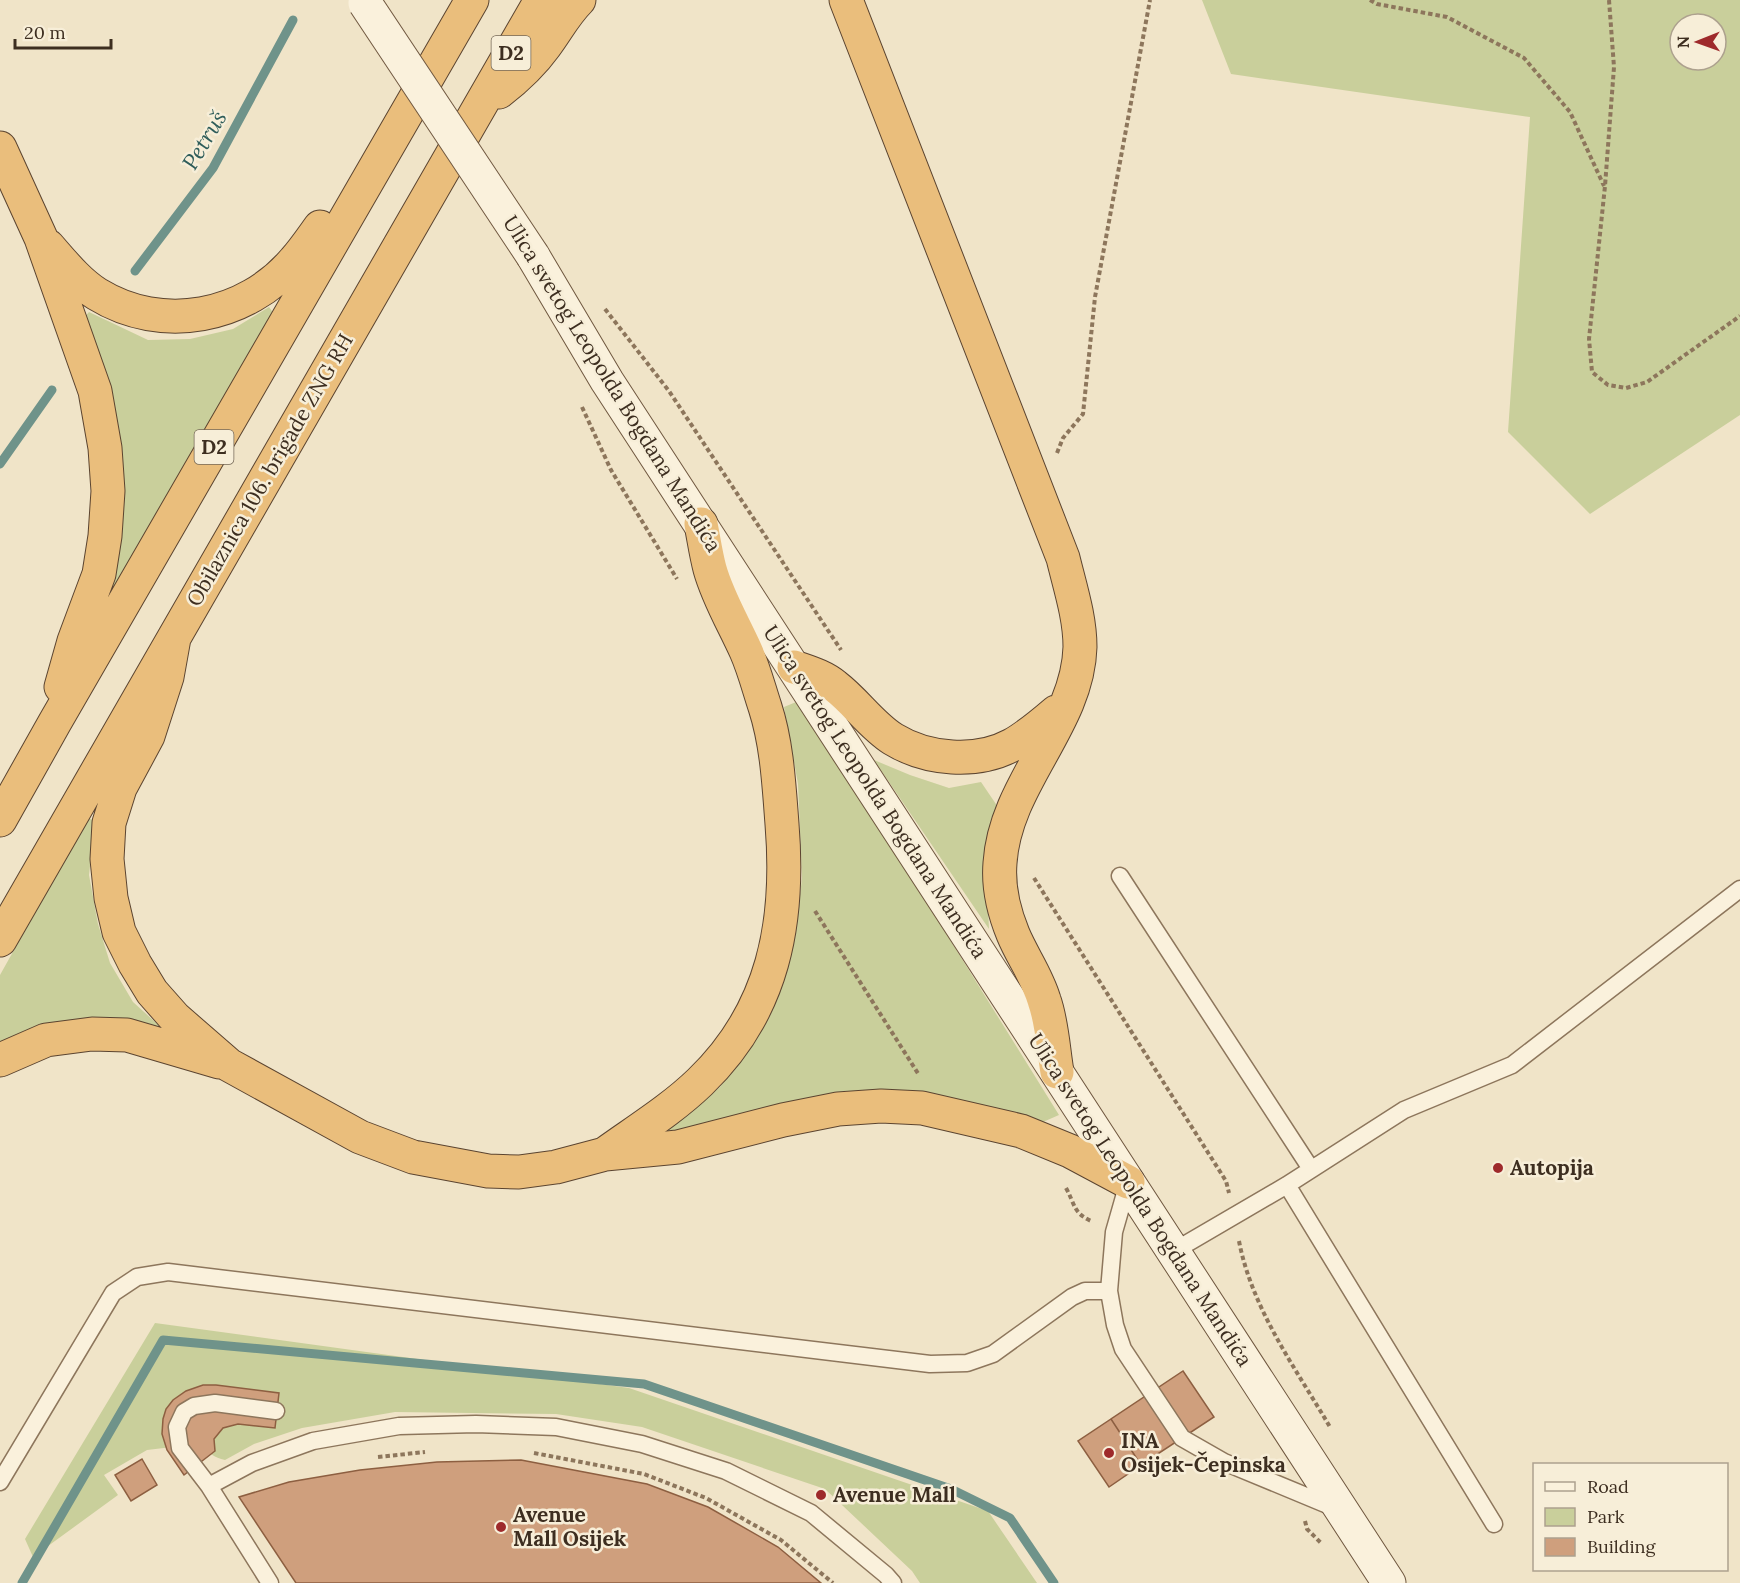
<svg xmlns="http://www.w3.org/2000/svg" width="1740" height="1583" viewBox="0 0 1740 1583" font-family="Lora,serif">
<rect width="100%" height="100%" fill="#f0e4c8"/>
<!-- green -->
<path fill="#c9cf9b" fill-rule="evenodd" d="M1202,0H1740V415L1590,514L1508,432L1530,117L1231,74ZM1680,24H1716V60H1680Z
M269,307L274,314L114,592L107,586L82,320L89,312L148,340L190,339L233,329Z
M801,700L1059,1115L1036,1125L922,1094L873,1090L792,1105L670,1138L667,1128L720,1087L770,1016L795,938L802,878L798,784L784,707Z
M874,760L910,775L949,788L981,782L1000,810L987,884L989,929Z
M88,818L95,821L89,875L98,924L110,963L133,1002L164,1030L0,1045V975Z
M155,1323L629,1388L988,1511L1037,1583H920L912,1571L825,1489L642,1427L556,1414L395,1412L302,1428L254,1444L225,1460C214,1457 209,1455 206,1443L147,1450L104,1475L118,1495L33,1557L25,1539Z"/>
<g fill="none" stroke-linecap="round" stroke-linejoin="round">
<!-- stream -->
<path stroke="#6f938a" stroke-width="9" d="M135,271L213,168L293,20
M0,464L52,390
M22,1583L163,1340L644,1384L951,1489L1010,1518L1054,1583"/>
</g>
<!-- building -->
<path fill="#cf9f7d" stroke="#8d5f41" stroke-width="1.5" d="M1183,1371L1214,1417L1141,1465L1111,1419Z
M203,1385H216L279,1393L275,1428L238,1424L223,1428L214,1439L215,1451L184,1475L167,1450L162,1434L163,1419L166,1409L173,1400L186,1391Z
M1111,1419L1141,1465L1109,1487L1078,1441Z
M142,1459L157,1485L131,1501L115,1475Z
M521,1460L647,1484L708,1507L778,1547L821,1583H296L239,1497L289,1482L360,1470L437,1462Z"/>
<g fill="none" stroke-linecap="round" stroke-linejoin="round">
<!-- service casing -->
<g stroke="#8d765c" stroke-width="19">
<path id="service" d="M1120,876L1311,1169
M1128,1183L1114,1232L1109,1291L1115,1325L1123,1349L1182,1438L1224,1462L1335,1508
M1287,1185L1494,1524
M1174,1251L1287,1185L1404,1110L1512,1065L1740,889
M0,1482L113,1293L137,1277L168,1272L930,1364L967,1363L993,1354L1072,1297L1085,1291H1109
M209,1486L180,1448L177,1427L184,1412L194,1406L215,1403L276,1411
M270,1583L209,1486L252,1463L313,1441L399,1426L476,1424L556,1427L642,1444L726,1471L811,1513L886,1575L893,1583"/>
</g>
<!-- secondary casing -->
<g stroke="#6f573f" stroke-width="35">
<path id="secondary" d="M533,256L607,381L1389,1583"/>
</g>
<!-- trunk casing -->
<g stroke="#5b4430" stroke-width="35">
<path id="trunk" d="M846,0L1063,558C1070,587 1080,617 1080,647C1078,725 1005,783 1000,863C998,887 1004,912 1013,934C1022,956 1037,976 1044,1000C1052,1022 1053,1048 1057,1072
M499,92C517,78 532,64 545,46C557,30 565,14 579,0
M0,148L41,238L95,391L105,448L108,491L105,536L99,574L74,641L61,687
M48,246C63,263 78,282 97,294C162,334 246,318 295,260C304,250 312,238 320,227
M174,638L167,677L148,736L120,788L109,823L107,859L111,898L119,932L135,964L152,992L175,1018L229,1065L360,1137L413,1157L488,1171L519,1172L556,1167L605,1154L678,1147L783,1120L838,1109L881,1106L922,1108L1021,1131L1070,1151L1128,1182
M794,667C808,672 823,676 835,686C856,702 871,725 893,739C927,760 977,764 1012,745C1028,736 1042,724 1056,712
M0,820L55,722L472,0
M0,940L541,0
M0,1060L46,1040L92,1034L127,1035L219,1062
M606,1153C638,1130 672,1109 700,1082C774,1011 790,922 782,824C779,785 777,744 765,707C759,689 754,669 746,651C734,624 718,598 710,569C706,554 704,539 701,524"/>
</g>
<!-- path -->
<path stroke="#8d765c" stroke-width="4" stroke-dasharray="4.5 3" stroke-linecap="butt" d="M1370,0L1377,4L1447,17L1524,58L1570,112L1604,186
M1609,0L1614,67L1605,186L1589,339L1592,372L1608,385L1626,388L1647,382L1740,316
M605,309L669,391L841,650
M582,407L611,470L677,579
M1057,453L1063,438L1083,414L1095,297L1150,0
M1034,878L1226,1181L1229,1193
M815,911L919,1075
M1066,1188C1075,1204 1073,1213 1091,1221
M1239,1241C1252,1309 1296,1369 1330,1427
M534,1453L644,1474L706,1498L781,1540L833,1583
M378,1457L425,1452
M1305,1521L1307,1529L1321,1543"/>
<!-- service -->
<use href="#service" stroke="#faf1dc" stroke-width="16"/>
<!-- secondary -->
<use href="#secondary" stroke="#faf1dc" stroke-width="33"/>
<!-- trunk -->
<use href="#trunk" stroke="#eabe7c" stroke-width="33"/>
<!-- secondary-bridge casing -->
<g stroke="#6f573f" stroke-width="35" stroke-linecap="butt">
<path id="secondary-bridge" d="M365,3L533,256"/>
</g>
<!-- secondary-bridge -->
<use href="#secondary-bridge" stroke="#faf1dc" stroke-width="33"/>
</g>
<!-- markers -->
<g fill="#9e2a2b" stroke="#f7eed8" stroke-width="2">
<circle cx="1498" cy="1168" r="6"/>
<circle cx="1109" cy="1453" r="6"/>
<circle cx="821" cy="1495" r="6"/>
<circle cx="501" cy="1527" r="6"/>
</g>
<g text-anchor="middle" stroke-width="5" stroke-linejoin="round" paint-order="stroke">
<!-- shield labels -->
<g fill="#f7eed8" stroke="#756857" stroke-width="1.5">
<rect x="491.5" y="36" width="39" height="34" rx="4.5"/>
<rect x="194.5" y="430" width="39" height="34" rx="4.5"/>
</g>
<g font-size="20" font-weight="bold" fill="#3d2e20">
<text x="511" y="60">D2</text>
<text x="214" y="454">D2</text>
</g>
<!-- street labels -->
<g font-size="21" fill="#3d2e20" stroke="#f7eed8">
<text transform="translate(612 384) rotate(58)" y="7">Ulica svetog Leopolda Bogdana Mandića</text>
<text transform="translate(270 470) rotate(-60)" y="7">Obilaznica 106. brigade ZNG RH</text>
<text transform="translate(875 792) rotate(57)" y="7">Ulica svetog Leopolda Bogdana Mandića</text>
<text transform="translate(1140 1200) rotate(57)" y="7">Ulica svetog Leopolda Bogdana Mandića</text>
</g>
<!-- poi labels -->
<g font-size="21" font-weight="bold" fill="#3d2e20" stroke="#f7eed8" text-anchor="start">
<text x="1510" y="1175">Autopija</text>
<text x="1121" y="1448">INA<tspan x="1121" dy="24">Osijek-Čepinska</tspan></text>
<text x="833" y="1502">Avenue Mall</text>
<text x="513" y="1522">Avenue<tspan x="513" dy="24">Mall Osijek</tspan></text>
</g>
<!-- water labels -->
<g font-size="22" font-style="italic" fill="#2f5d5a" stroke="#f7eed8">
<text transform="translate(204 140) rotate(-59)" y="8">Petruš</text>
</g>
</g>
<!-- legend -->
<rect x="1533" y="1463" width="195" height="108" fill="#f7eed8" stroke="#ada18e" stroke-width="1.5"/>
<rect x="1545" y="1482" width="30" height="9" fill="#faf1dc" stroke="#ada18e" stroke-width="1.5"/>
<text x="1587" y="1493" font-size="18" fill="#3d2e20">Road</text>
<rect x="1545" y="1508" width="30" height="18" fill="#c9cf9b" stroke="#ada18e" stroke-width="1.5"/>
<text x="1587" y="1523" font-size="18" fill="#3d2e20">Park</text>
<rect x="1545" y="1538" width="30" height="18" fill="#cf9f7d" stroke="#ada18e" stroke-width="1.5"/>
<text x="1587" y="1553" font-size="18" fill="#3d2e20">Building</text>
<!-- north arrow -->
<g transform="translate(1698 42) rotate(269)"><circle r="28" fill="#f7eed8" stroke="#ada18e" stroke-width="1.5"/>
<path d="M0-4.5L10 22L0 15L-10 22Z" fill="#9e2a2b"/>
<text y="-9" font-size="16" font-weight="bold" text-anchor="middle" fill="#3d2e20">N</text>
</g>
<!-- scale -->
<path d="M15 39v9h96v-9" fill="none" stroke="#3d2e20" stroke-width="3"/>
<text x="24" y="39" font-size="18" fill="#3d2e20" stroke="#f7eed8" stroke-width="4.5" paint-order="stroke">20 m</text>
</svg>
